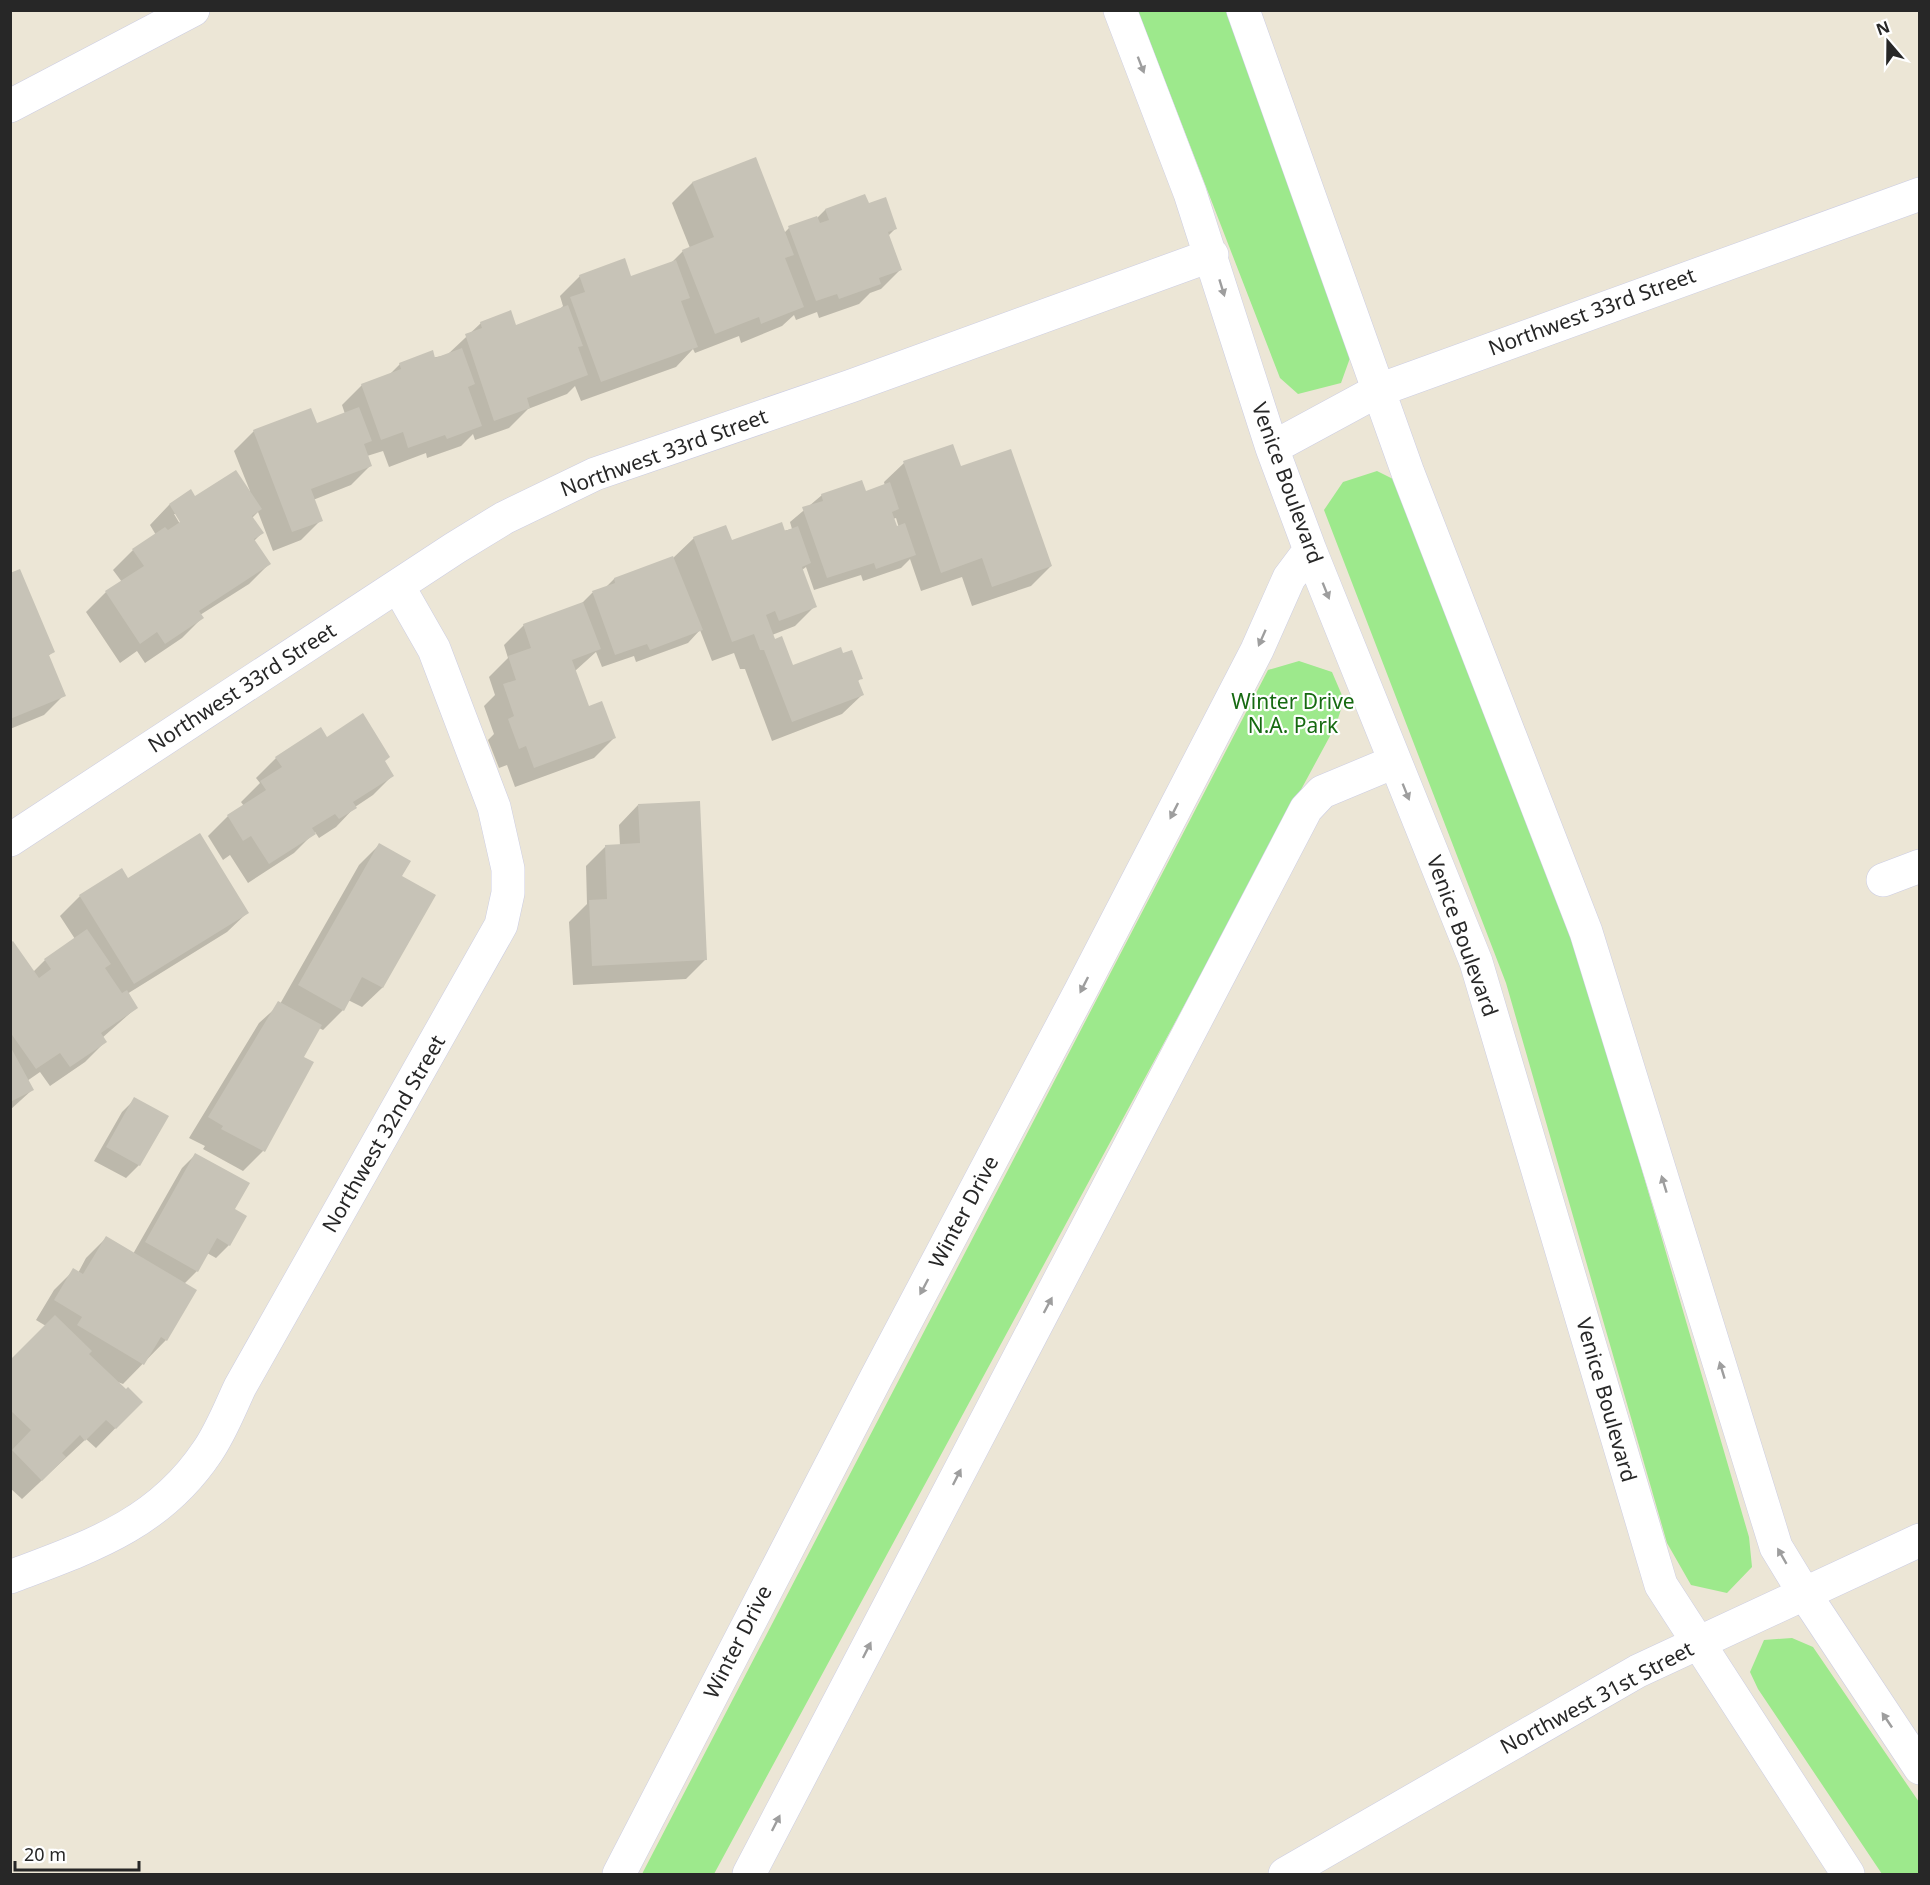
<svg xmlns="http://www.w3.org/2000/svg" width="1930" height="1885" viewBox="0 0 1930 1885" font-family="'Noto Sans',sans-serif">
<rect width="100%" height="100%" fill="#ece6d6"/>
<!-- green -->
<path fill="#9de98c" d="M1138,11H1226L1350,358L1341,383L1298,394L1280,378Z
M1377,471L1393,479L1585,975L1749,1537L1752,1567L1727,1593L1691,1585L1667,1543L1506,983L1324,510L1343,482Z
M1299,661L1332,672L1344,700L1336,725L714,1874H642L1268,670Z
M1792,1638L1813,1647L1919,1802V1874H1882L1758,1689L1750,1672L1764,1640Z"/>
<!-- shadow -->
<path fill="#0003" fill-rule="evenodd" d="M755,159L784,233L789,228L816,219L825,210L868,205L895,229L888,236L901,269L881,289L870,293L859,304L819,318L817,312L796,320L794,315L782,326L741,343L739,336L695,353L693,349L676,367L581,401L575,386L567,394L528,409L509,428L475,440L473,434L461,446L427,458L426,453L389,467L383,451L367,456L371,465L351,485L313,500L321,520L301,540L273,551L258,512L252,518L262,533L254,541L269,564L249,584L200,615L202,618L182,638L145,663L137,651L120,663L86,612L106,592L122,582L113,570L133,550L156,535L150,525L169,505L190,491L195,498L250,491L234,451L254,431L316,425L345,414L342,405L362,385L389,375L400,364L447,355L481,323L515,327L559,310L563,306L560,296L580,276L630,278L670,264L683,251L690,248L672,203L692,183ZM174,514H177L183,529Z
M952,446L960,468L1051,566L1031,586L972,606L962,577L921,591L910,559L901,568L863,581L861,575L814,590L806,567L802,570L815,606L795,626L772,635L792,667L842,655L861,678L857,682L862,695L842,714L772,741L745,669H740L734,653L712,661L700,630L688,643L636,662L634,656L602,667L596,652L575,671L588,708L614,738L594,758L515,787L507,765L499,768L488,740L494,734L484,706L495,695L489,677L508,658L504,645L524,625L581,604L592,593L605,588L614,579L672,559L694,538L731,542L792,529L790,522L822,495L865,493L885,486L884,482L904,463ZM896,518L899,528H896L893,519Z
M10,575L53,652L48,656L64,695L44,715L10,729Z
M326,739L383,762L392,776L373,795L355,807L336,827L319,838L315,832L294,853L248,883L230,855L223,860L208,836L228,816L244,806L241,802L260,783L256,778L276,758Z
M638,805L706,959L686,979L573,985L569,922L587,904L586,866L606,846H620L619,825Z
M379,845L400,877L434,896L382,988L362,1007L348,1000L343,1010L323,1030L319,1028L302,1057L312,1063L263,1151L243,1171L203,1149L205,1146L189,1138L259,1023L280,1004L359,865Z
M128,880L247,913L227,932L127,994L136,1008L102,1038L105,1042L85,1062L50,1086L40,1072L27,1081L32,1090L10,1110V945L33,972L45,960L75,939L60,916L80,896Z
M135,1099L139,1165L126,1178L94,1161L122,1112Z
M195,1155L233,1210L229,1245L216,1258L207,1253L197,1271L184,1284L166,1340L123,1384L115,1381L141,1402L96,1448L86,1439L22,1499L10,1488V1362L46,1326L36,1320L54,1290L74,1270L78,1273L86,1258L106,1238L133,1254L182,1168Z"/>
<!-- building -->
<path fill="#c7c3b7" d="M756,157L794,255L785,258L804,307L761,324L759,317L715,334L682,250L714,237L692,182Z
M865,194L869,203L886,197L897,229L888,232L902,270L879,278L881,284L839,299L837,294L816,301L788,226L817,216L820,223L829,220L825,209Z
M625,258L631,276L676,260L690,298L681,301L698,347L601,382L570,297L585,292L579,275Z
M568,305L583,346L578,347L588,375L527,398L530,408L494,421L465,334L482,328L480,322L511,310L516,325Z
M462,348L475,384L468,387L482,426L447,439L445,435L408,448L403,432L381,440L361,384L401,369L399,363L433,350L435,358Z
M359,407L372,441L364,444L372,466L311,489L323,521L292,532L253,430L311,408L317,423Z
M953,444L961,466L1011,449L1052,566L992,587L982,558L941,573L903,461Z
M236,470L262,509L252,516L264,533L254,539L271,564L199,611L204,618L165,644L157,632L140,644L105,591L144,566L132,549L165,527L168,530L180,522L169,504L191,489L195,496Z
M862,480L866,491L890,482L899,509L892,512L897,526L905,523L916,555L876,569L874,563L827,578L802,507L823,501L821,494Z
M782,522L785,531L798,526L811,563L802,567L817,607L779,621L775,611L766,615L775,639L782,636L793,665L841,647L843,653L852,650L863,679L858,680L864,695L792,722L764,650H760L754,634L732,642L693,537L726,525L732,540Z
M673,556L703,630L650,650L647,644L615,655L592,591L615,583L614,578Z
M20,569L55,652L49,655L66,696L10,719V573Z
M583,602L601,649L572,660L589,706L602,701L616,738L534,768L526,746L519,749L508,719L514,716L503,684L516,680L508,656L531,648L523,624Z
M363,713L390,757L385,761L394,776L353,802L357,808L339,819L335,814L312,828L316,834L269,864L251,836L243,841L227,815L266,790L260,781L282,767L275,757L321,727L327,737Z
M700,801L707,960L592,966L589,900L607,899L605,845L640,843L638,804Z
M200,833L249,913L134,984L79,895L122,868L128,878Z
M379,843L411,861L402,876L436,895L383,988L362,977L344,1011L298,985Z
M87,929L111,964L105,968L122,993L127,990L138,1008L101,1033L107,1042L70,1067L60,1053L36,1069L10,1032V943L13,941L39,978L51,969L44,959Z
M278,1001L322,1025L304,1057L314,1062L265,1152L221,1129L223,1126L208,1117Z
M10,1046L34,1090L10,1102Z
M134,1097L169,1116L140,1166L106,1147Z
M195,1153L250,1183L235,1209L247,1216L230,1246L217,1238L198,1272L145,1242Z
M106,1236L197,1290L167,1341L161,1337L144,1365L77,1325L82,1317L54,1300L73,1268L83,1274Z
M55,1315L92,1351L89,1354L126,1389L128,1387L143,1402L116,1429L106,1420L85,1441L80,1435L62,1453L66,1457L42,1481L12,1450L31,1430L10,1410V1360Z"/>
<g fill="none" stroke-linecap="round" stroke-linejoin="round">
<!-- minor casing -->
<g stroke="#cccde3" stroke-width="34">
<path id="minor" d="M1120,10L1190,193L1272,448L1310,550L1476,962L1661,1585L1848,1874
M1243,10L1408,473L1586,932L1776,1547L1804,1593L1920,1768
M10,106L193,10
M1272,448L1379,390L1920,194
M10,840L455,548L504,518L595,474L851,386L1212,255
M1883,880L1920,866
M10,1577C89,1547 158,1525 207,1452C221,1432 230,1408 240,1387L501,925L508,893V869L494,807L434,649L398,586
M619,1874L876,1378L1080,992L1257,650L1289,578L1310,550
M749,1874L1306,809L1322,792L1394,762
M1285,1874L1638,1671L1920,1540"/>
</g>
<!-- minor -->
<use href="#minor" stroke="#fff" stroke-width="33"/>
</g>
<!-- one-way arrows -->
<defs><path id="oneway-solid" d="M-6-.8H1V-3.2L6.5 0L1 3.2V.8H-6Z" transform="scale(1.5)"/></defs>
<g fill="#9e9e9e">
<use href="#oneway-solid" transform="translate(1141 65) rotate(69)"/>
<use href="#oneway-solid" transform="translate(1222 288) rotate(73)"/>
<use href="#oneway-solid" transform="translate(1326 591) rotate(68)"/>
<use href="#oneway-solid" transform="translate(1262 638) rotate(114)"/>
<use href="#oneway-solid" transform="translate(1406 792) rotate(68)"/>
<use href="#oneway-solid" transform="translate(1174 811) rotate(117)"/>
<use href="#oneway-solid" transform="translate(1084 985) rotate(117)"/>
<use href="#oneway-solid" transform="translate(1664 1184) rotate(-107)"/>
<use href="#oneway-solid" transform="translate(924 1287) rotate(118)"/>
<use href="#oneway-solid" transform="translate(1048 1305) rotate(-62)"/>
<use href="#oneway-solid" transform="translate(1722 1370) rotate(-107)"/>
<use href="#oneway-solid" transform="translate(957 1477) rotate(-63)"/>
<use href="#oneway-solid" transform="translate(1782 1556) rotate(-120)"/>
<use href="#oneway-solid" transform="translate(867 1650) rotate(-63)"/>
<use href="#oneway-solid" transform="translate(1887 1720) rotate(-124)"/>
<use href="#oneway-solid" transform="translate(776 1823) rotate(-63)"/>
</g>
<g text-anchor="middle" stroke-width="4.5" stroke-linejoin="round" paint-order="stroke">
<!-- street labels -->
<g font-size="21" fill="#272727" stroke="#fff">
<text transform="translate(1592 312) rotate(-20)" y="7">Northwest 33rd Street</text>
<text transform="translate(664 453) rotate(-20)" y="7">Northwest 33rd Street</text>
<text transform="translate(1287 483) rotate(70)" y="7">Venice Boulevard</text>
<text transform="translate(242 688) rotate(-33)" y="7">Northwest 33rd Street</text>
<text transform="translate(1462 936) rotate(70)" y="7">Venice Boulevard</text>
<text transform="translate(384 1134) rotate(-60)" y="7">Northwest 32nd Street</text>
<text transform="translate(964 1212) rotate(-62)" y="7">Winter Drive</text>
<text transform="translate(1606 1400) rotate(74)" y="7">Venice Boulevard</text>
<text transform="translate(738 1642) rotate(-63)" y="7">Winter Drive</text>
<text transform="translate(1597 1698) rotate(-28)" y="7">Northwest 31st Street</text>
</g>
<!-- park labels -->
<g font-size="21" fill="#166a11" stroke="#fff">
<text x="1293" y="709">Winter Drive<tspan x="1293" dy="24">N.A. Park</tspan></text>
</g>
</g>
<!-- border -->
<rect width="1930" height="1885" fill="none" stroke="#272727" stroke-width="24"/>
<!-- north arrow -->
<g transform="translate(1888 42) rotate(340)" stroke="#ffffff" stroke-width="4.5" paint-order="stroke">
<path d="M0-4.5L10 22L0 15L-10 22Z" fill="#272727"/>
<text y="-9" font-size="16" font-weight="bold" text-anchor="middle" fill="#272727">N</text>
</g>
<!-- scale -->
<path d="M15 1861v9h124v-9" fill="none" stroke="#272727" stroke-width="3"/>
<text x="24" y="1861" font-size="18" fill="#272727" stroke="#ffffff" stroke-width="4.5" paint-order="stroke">20 m</text>
</svg>
